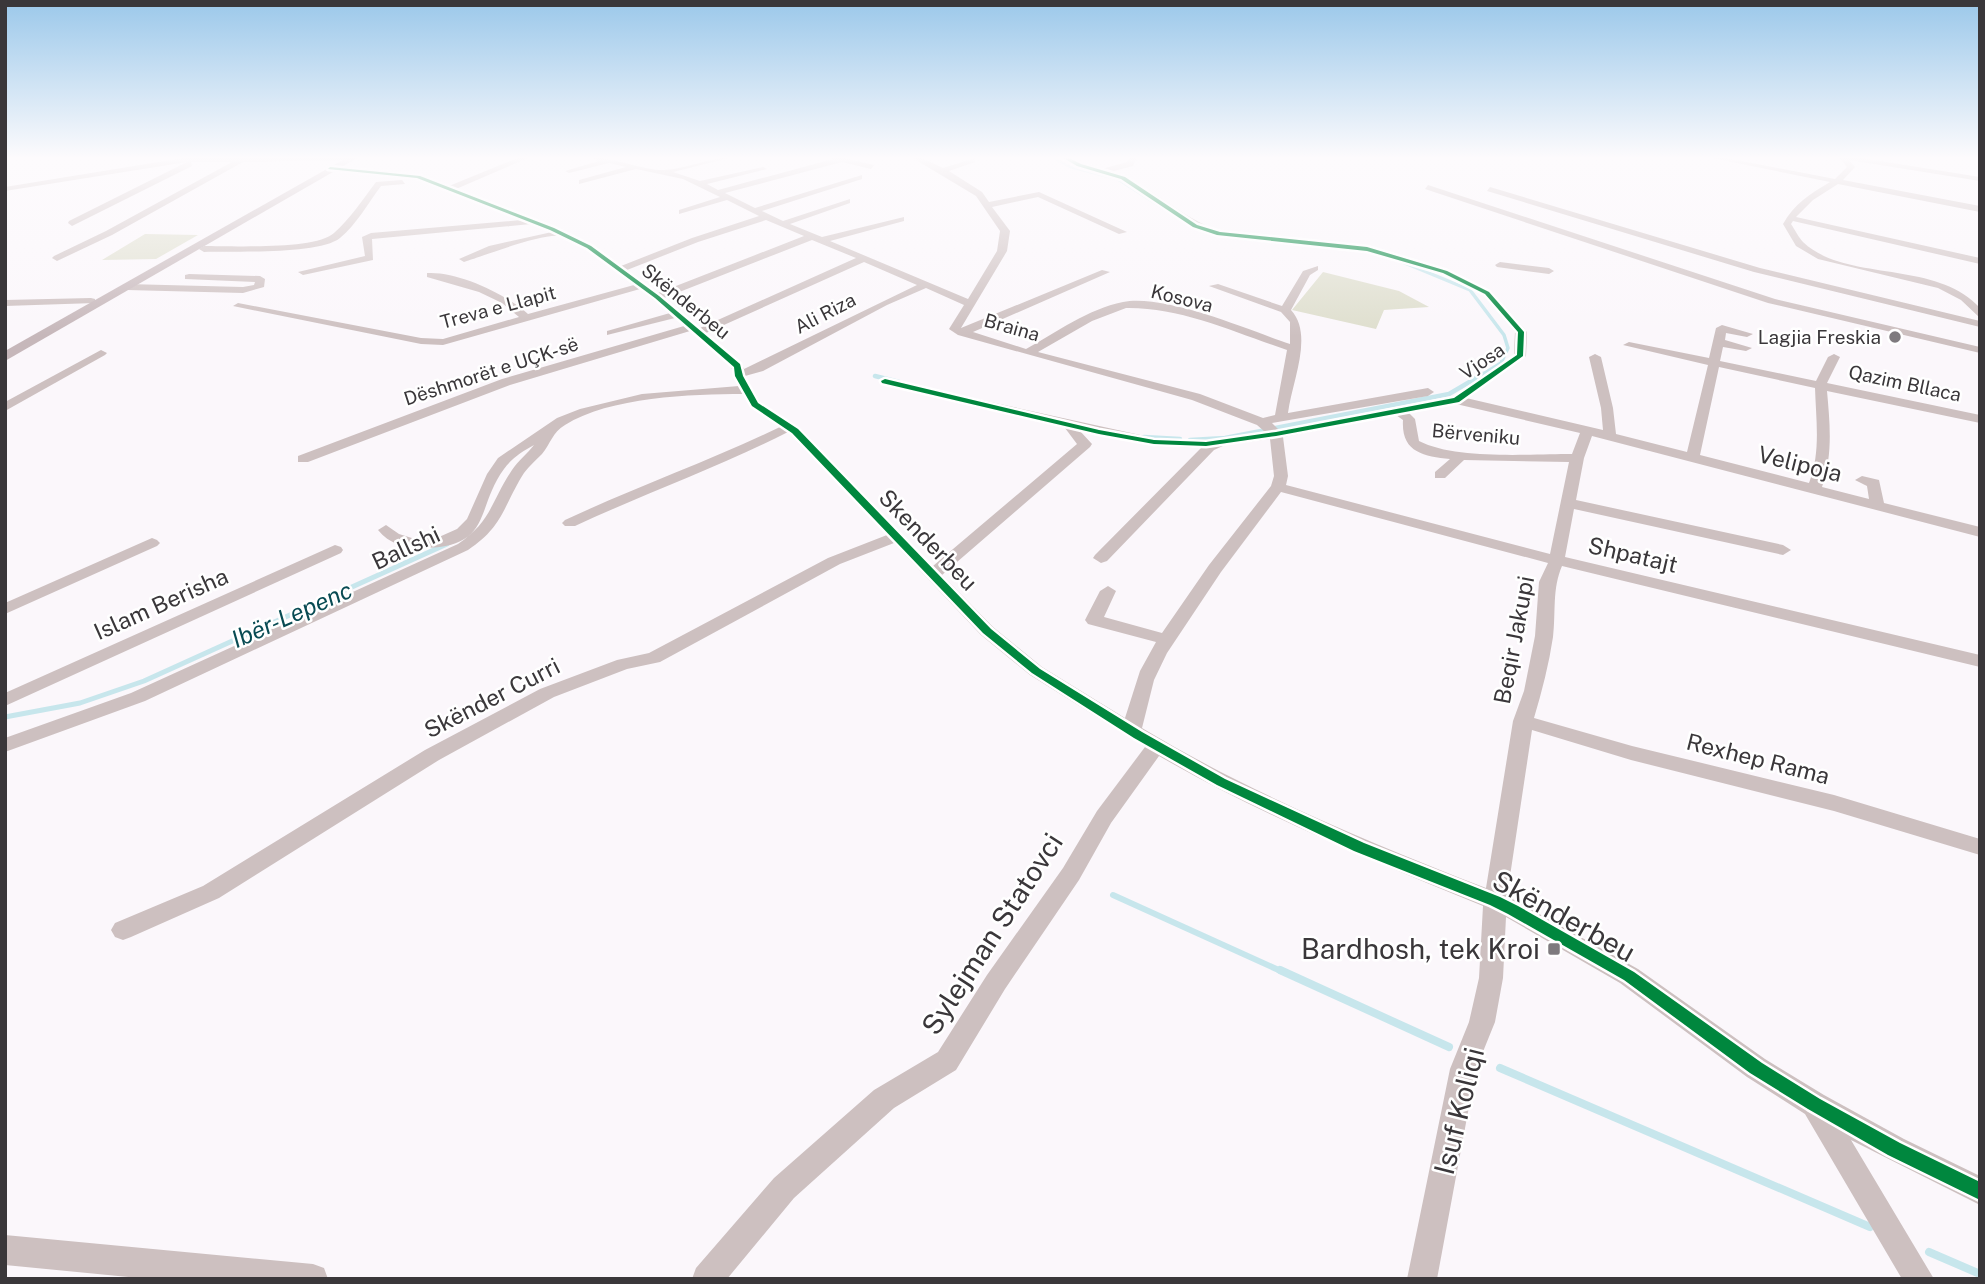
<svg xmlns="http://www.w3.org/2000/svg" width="1985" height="1284" viewBox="0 0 1985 1284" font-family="'Public Sans',sans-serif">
<rect width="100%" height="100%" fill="#fbf7fb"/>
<!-- green -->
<path fill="#dedecd" d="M145,234L198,235L156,259L102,260Z
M1323,272L1399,291L1429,307L1384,310L1376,329L1292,310Z"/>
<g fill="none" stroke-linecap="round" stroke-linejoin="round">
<!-- stream-far5 -->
<path stroke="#c7e6ec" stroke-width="2.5" d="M1052,157L1070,167L1117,179L1194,228
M1227,237L1284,243"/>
<!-- stream-far4 -->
<path stroke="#c7e6ec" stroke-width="3.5" d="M1400,261L1470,290L1504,335L1508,348L1501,363L1480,376"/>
<!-- stream-far3 -->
<path stroke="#c7e6ec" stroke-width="4.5" d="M875,376L899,382
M1144,437L1180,439
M1190,440L1225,438L1449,394L1483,374"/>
<!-- stream-far2 -->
<path stroke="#c7e6ec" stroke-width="5" d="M5,717L80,703L144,681L447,544"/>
<!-- stream-far1 -->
<path stroke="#c7e6ec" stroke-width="6" d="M1113,895L1283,972"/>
<!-- stream -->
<path stroke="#c7e6ec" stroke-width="8" d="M1280,970L1449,1047
M1500,1068L1870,1227
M1929,1252L1980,1274"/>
<!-- minor -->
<path fill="#cdc0c0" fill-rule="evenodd" d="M349,157L346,160L243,162L112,235L57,261L52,258L54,256L106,231L232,162H191L192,166L72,226L68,223L69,221L187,162L5,191V187L183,158Z
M520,157H530L456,189C514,211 571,230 621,266L692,238L759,216L727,200L679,214V210L720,197L683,179L636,169L579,184V180L626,167L609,163L569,173L565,171L599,161L590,157C613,157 645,171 664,170C687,169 710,157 733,157L673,172L700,181L763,167L767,169L707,184L718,190L833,159L830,157H840L874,165L871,169L842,162L725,193L755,208L862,175V179L762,211L783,221L850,199V203L790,224L822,237L904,217V221L830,241L968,299L997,251L1000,231L976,196L911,157H920L943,168L975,158V162L949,171L982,192L989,202L1039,192L1127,232L1119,234L1038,197L992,207L1010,231L1007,251L961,328L1102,270L1110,272L973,332L1026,349C1057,332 1088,309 1123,302C1166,294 1248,330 1290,344V322L1281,312L1209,286L1218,284L1282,306L1303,271L1318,266V270L1310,275L1291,310C1314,335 1292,381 1288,413L1428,388L1434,392L1428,396L1272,423L1279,430L1452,397L1514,355L1515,332L1483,295L1442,274L1366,252L1216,236L1192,228L1120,180L1076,167L1061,157H1069L1102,169L1127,162L1131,157H1137L1133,166L1110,172C1151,184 1180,218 1220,231L1367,246L1448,270L1491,291L1527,332L1526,356L1466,398L1603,430L1601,408L1589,357L1595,354L1601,357L1613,408L1616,434L1687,452L1708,365L1623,345L1629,342L1709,358L1716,328L1722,325L1753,334L1747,337L1726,333L1725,340L1752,348L1746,351L1723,347L1720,361L1816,381L1828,357L1834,354L1840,357L1827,383L1980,415V423L1827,391C1830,424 1833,455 1822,487L1869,499L1867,486L1855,480L1862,476L1879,480L1884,503L1980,527V537L1592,436L1584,458L1576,500L1783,545L1791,550L1783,555L1574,509L1565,557L1980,655V667L1562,566C1552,589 1556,612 1553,637C1549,664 1542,691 1534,718L1632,746L1834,795L1980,839V855L1834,811L1631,760L1532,730L1507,896L1638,969L1765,1059L1824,1095L1904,1139L1980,1176V1205L1851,1140L1934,1279H1902L1805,1114L1747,1077L1620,983L1506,917L1503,978L1495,1022L1476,1069L1437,1279H1407L1450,1069L1469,1022L1479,978L1483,906C1373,861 1263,816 1159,756L1111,823L1079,880L1005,989L956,1070L894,1108L794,1198L727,1279H692L696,1268L774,1178L874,1090L938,1052L987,975L1063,868L1097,811L1145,747L1030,675L981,635L894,543L840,564L660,662L627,669L554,697L439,760L219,898L131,937L123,940L115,937L111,930L115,923L203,886L425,750L540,689L617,660L649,653L828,558L887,535L788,432C719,467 646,493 575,526H565L562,523L565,520C636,487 709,461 780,427L751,407L743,394C692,394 609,397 565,425C552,433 551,443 542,454C536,460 529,466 524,473C503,506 504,526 468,550L145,701L5,752V738L131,693L458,544C492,521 491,501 512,470C518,461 527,454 534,445C523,451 512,458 504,469C475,508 493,548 422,548C405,548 389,544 378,530L386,525L399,534L415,539L439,537L457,529L467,519L487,474L498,458L557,418L580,409L642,394L739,386L731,367L690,331L510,385L308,462H298V456L502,379L684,326L675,318L607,335V331L670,313L640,289L443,345L421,344L233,306L238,303L421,338L443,339L519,317L502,303L479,292L427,277V273C458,271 506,294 528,314L634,285C615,271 582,240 560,236C542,233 483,256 464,262L459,259L489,246L552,232L531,224L372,239L373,260L303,275L298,272L365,256L362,237L371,233L521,220L417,179L330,170L327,166L418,175L449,186ZM766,220L804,236L658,293L627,270L698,242ZM812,240L856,258L700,328L664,298ZM864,262L917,285L744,369L741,363L706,333ZM926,288L964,305L949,329L958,335L1192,400L1257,425L1265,432L1206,440L1154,438L881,378V384L1065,428L1077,444L933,566L800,428L760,402L745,376L763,371L887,305ZM1126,308C1181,307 1236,333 1287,350L1275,415L1263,418L1200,394L1038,352L1092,321ZM1719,367L1815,388C1816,420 1821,453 1809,483L1700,455ZM1456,404L1580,433L1572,454C1529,454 1456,460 1419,441L1415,419L1409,413ZM1396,415L1403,420C1401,452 1423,456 1450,459L1435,472V478H1445L1464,460L1569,462L1550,554L1286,485L1288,476L1283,437ZM1080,431L1154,446L1201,448L1095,555L1093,558L1101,563L1107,561L1214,450L1225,445L1270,439L1274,476L1271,486L1209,565L1162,633L1104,617L1116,591L1108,586L1100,591L1085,620L1088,624L1156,642L1140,671L1125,718L1042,667L993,627L942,575L1090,447L1092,444ZM1281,492L1548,563L1539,582L1535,636L1524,691L1513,721L1486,888C1368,842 1250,793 1142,728L1154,680L1167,653L1221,572Z
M1707,157H1721L1835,179L1847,167L1839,157H1855L1980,177V181L1849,160L1855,167L1843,180L1980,206V212L1838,184L1813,200L1796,217L1980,258V264L1793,221L1791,224C1795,230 1799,238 1803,242C1846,283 1936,259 1980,308V318L1961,300L1938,288L1818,259L1796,246L1783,224C1794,204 1810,194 1830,182Z
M402,180L405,184L381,186C369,202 356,225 340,238C319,255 233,251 204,252L199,249L204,246C231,246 316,250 334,233C350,219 363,199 376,182Z
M1428,185L1775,299L1980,347V353L1768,303L1425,189Z
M1490,187L1760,268L1980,321V327L1754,272L1487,191Z
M1500,262L1549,268L1554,271L1549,274L1497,267L1495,265Z
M189,274L260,276L265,279L264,287L243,293L127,290L122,287L127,284L243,287L254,285L255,282L185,279V275Z
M91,298L95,299V303L5,306V300Z
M101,350L107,353L105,355L5,411V402Z
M152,538L157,540L160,543L157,546L5,614V603Z
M335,545L341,547L343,550L341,553L5,706V693Z
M5,1235L313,1264L324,1268L328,1279H149L5,1265Z"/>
<!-- major -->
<path fill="#c6b7ba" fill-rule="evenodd" d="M348,157H359L5,361V351Z"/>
<!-- cycleway casing -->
<g stroke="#fff" stroke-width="5">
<path id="cycleway" d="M1062,157H1067L1081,164L1125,177L1197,225L1220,232L1367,247L1447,271L1489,292L1524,332L1523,356L1459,402L1276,436L1206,446L1154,444L1099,434L882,383L881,381L885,379L1099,430L1154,440L1206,442L1276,432L1454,398L1517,355L1518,332L1485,294L1443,273L1367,251L1217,235L1193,227L1121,179L1077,166Z
M330,167L420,176L554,228L591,246L659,296L740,364L743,376L758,403L798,429L991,629L1040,669L1142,732L1225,779L1364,843L1500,897L1518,906L1634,972L1762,1063L1820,1099L1900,1143L1980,1182V1200L1888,1155L1808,1109L1750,1073L1624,980L1508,914L1490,905L1354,851L1217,785L1134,738L1032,673L983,633L792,433L752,406L735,376L734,367L655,298L587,248L550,230L417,178L328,169Z"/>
</g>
<!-- cycleway -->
<use href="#cycleway" fill="#00873e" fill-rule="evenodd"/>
</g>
<!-- sky -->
<linearGradient id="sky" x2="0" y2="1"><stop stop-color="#9bc8ea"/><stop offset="0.47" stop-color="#fdfbfd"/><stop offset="1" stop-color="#fdfbfd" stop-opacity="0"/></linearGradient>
<rect width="1985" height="336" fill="url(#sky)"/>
<!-- markers -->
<g fill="#7e7a7e" stroke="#fff" stroke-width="2.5">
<circle cx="1895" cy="337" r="7"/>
<rect x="1547" y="942" width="14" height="14" rx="3.5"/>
</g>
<g text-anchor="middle" stroke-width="5" stroke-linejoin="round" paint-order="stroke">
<!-- far-street labels -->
<g font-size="19" fill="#3a373a" stroke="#fff">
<text transform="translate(1182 298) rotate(14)" y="7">Kosova</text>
<text transform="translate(686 301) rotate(39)" y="7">Skënderbeu</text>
<text transform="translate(498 307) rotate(-15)" y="7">Treva e Llapit</text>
<text transform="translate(825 313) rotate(-27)" y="7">Ali Riza</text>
<text transform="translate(1012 327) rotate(16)" y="7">Braina</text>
<text transform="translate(1482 361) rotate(-34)" y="7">Vjosa</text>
<text transform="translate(491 371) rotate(-18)" y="7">Dëshmorët e UÇK-së</text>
<text transform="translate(1905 383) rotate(12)" y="7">Qazim Bllaca</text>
<text transform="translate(1476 434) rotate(5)" y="7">Bërveniku</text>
</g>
<!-- far-poi labels -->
<g font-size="19" fill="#3a373a" stroke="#fff" text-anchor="end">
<text x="1881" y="344">Lagjia Freskia</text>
</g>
<!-- street labels -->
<g font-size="23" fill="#3a373a" stroke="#fff">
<text transform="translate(1800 464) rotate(14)" y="8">Velipoja</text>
<text transform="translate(928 540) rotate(46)" y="8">Skenderbeu</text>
<text transform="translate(406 548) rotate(-25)" y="8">Ballshi</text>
<text transform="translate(1633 555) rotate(13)" y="8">Shpatajt</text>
<text transform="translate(161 604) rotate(-24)" y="8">Islam Berisha</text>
<text transform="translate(1514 640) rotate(-79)" y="8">Beqir Jakupi</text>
<text transform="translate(492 698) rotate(-27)" y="8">Skënder Curri</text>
<text transform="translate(1758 759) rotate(14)" y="8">Rexhep Rama</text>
</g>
<!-- water labels -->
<g font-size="24" font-style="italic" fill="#084b53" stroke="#fff">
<text transform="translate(292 615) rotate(-24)" y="8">Ibër-Lepenc</text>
</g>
<!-- near-street labels -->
<g font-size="28" fill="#3a373a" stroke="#fff">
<text transform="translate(1564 916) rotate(29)" y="10">Skënderbeu</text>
<text transform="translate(992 934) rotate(-57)" y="10">Sylejman Statovci</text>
<text transform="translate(1459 1111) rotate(-76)" y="10">Isuf Koliqi</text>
</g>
<!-- near-poi labels -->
<g font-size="28" fill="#3a373a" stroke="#fff" text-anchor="end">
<text x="1540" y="959">Bardhosh, tek Kroi</text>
</g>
</g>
<!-- border -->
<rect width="1985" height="1284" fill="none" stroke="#3a373a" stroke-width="14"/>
</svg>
